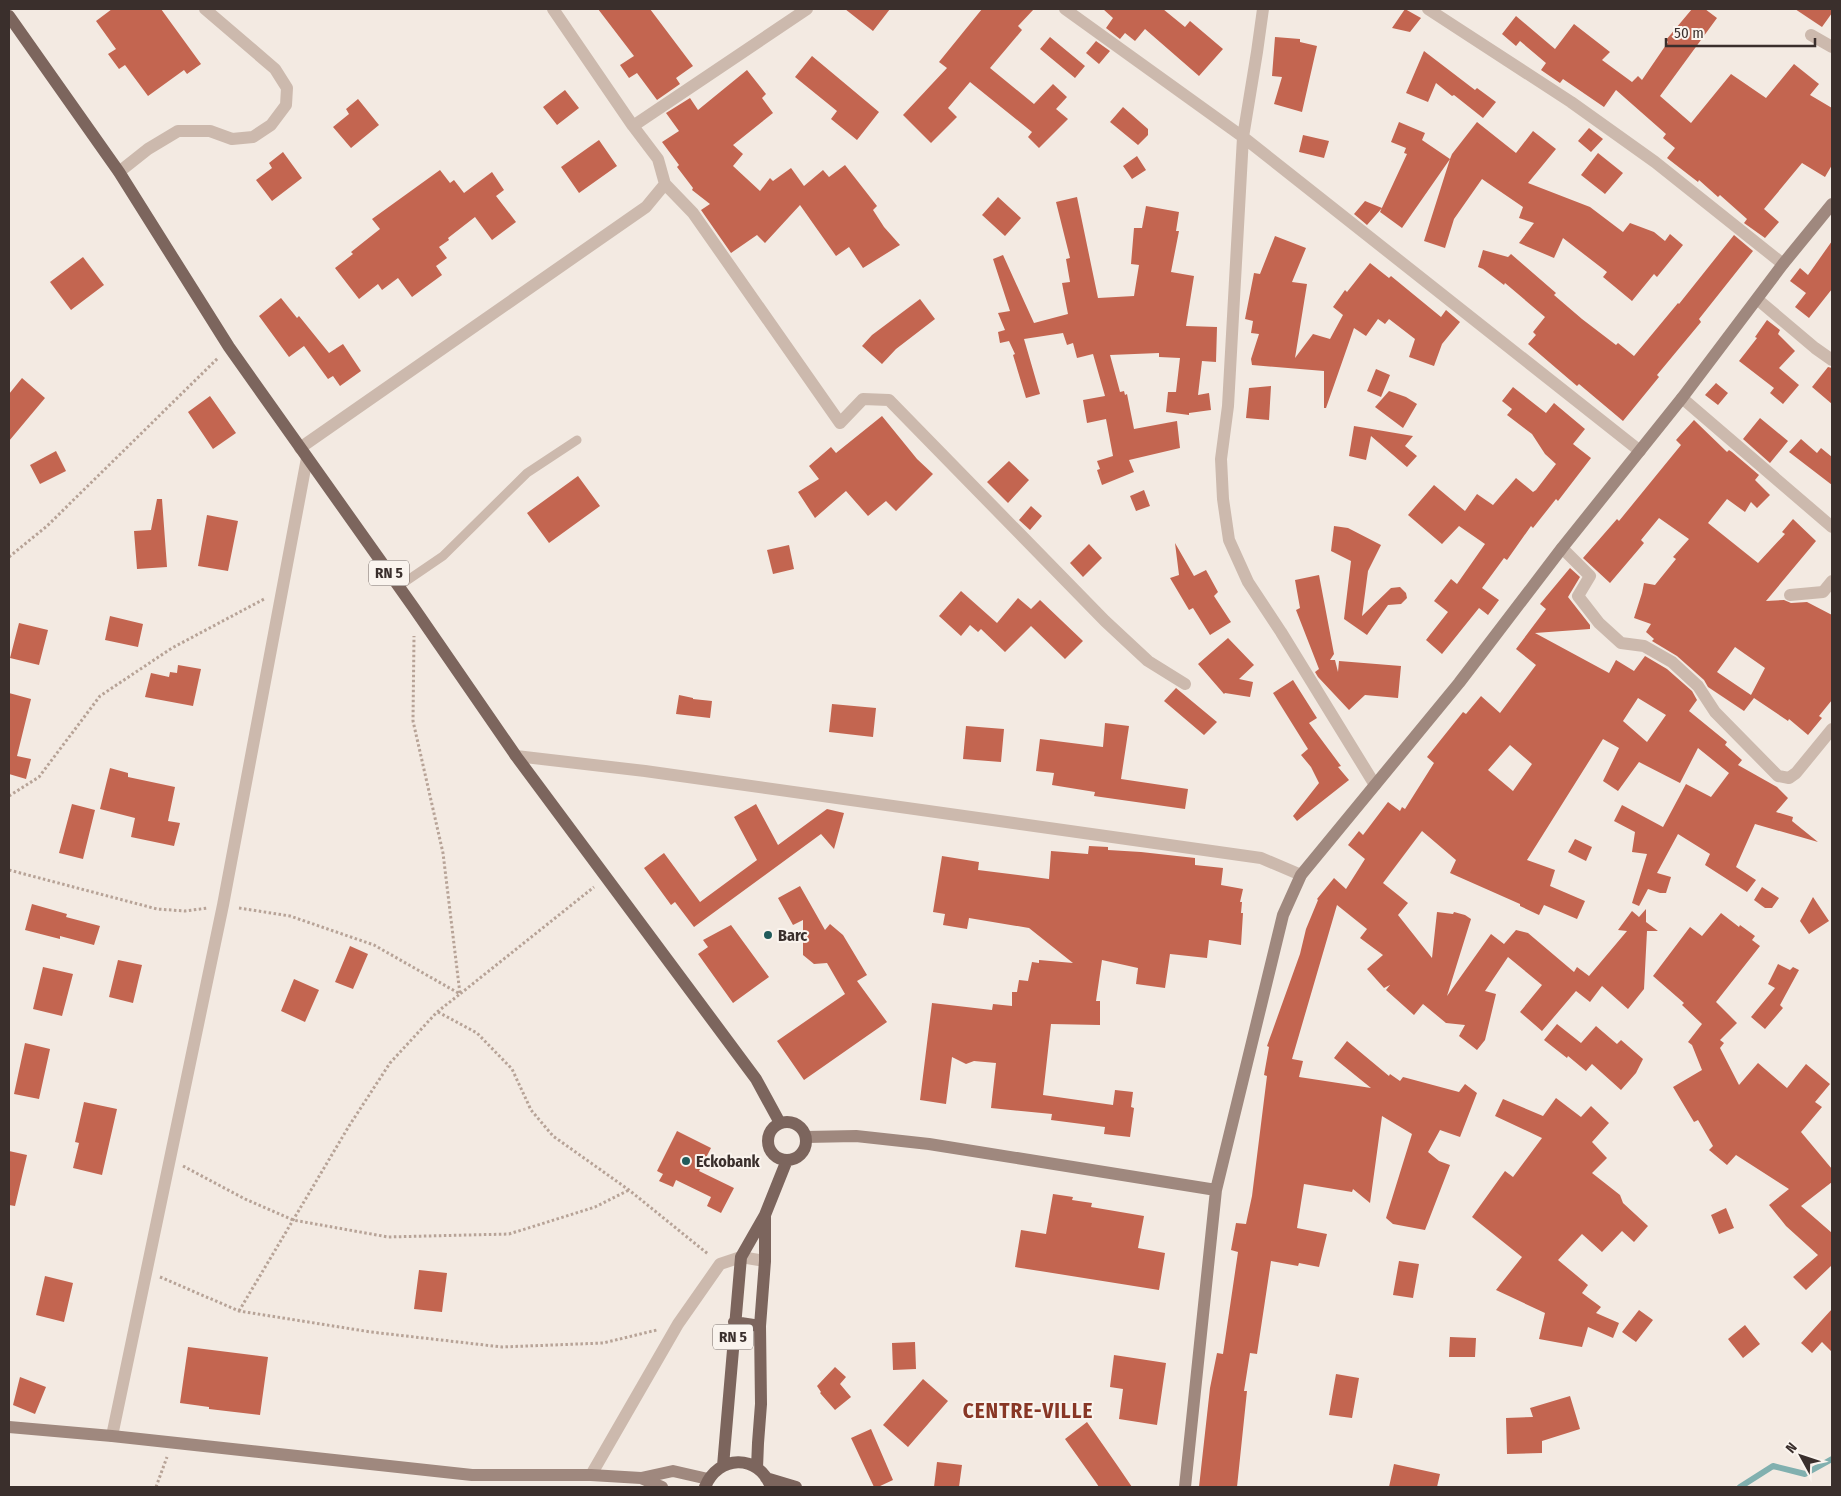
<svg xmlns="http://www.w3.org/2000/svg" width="1841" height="1496" viewBox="0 0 1841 1496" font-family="'Fira Sans Condensed',sans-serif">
<rect width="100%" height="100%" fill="#f3eae2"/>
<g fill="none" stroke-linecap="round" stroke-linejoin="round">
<!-- stream -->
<path stroke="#81b0af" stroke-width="6" d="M1740,1487L1773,1466L1805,1474L1832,1459"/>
</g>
<!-- building -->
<path fill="#c36550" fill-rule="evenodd" d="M112,9H161L201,64L187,74L184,70L148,96L125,65L119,69L108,54L116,49L96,21Z
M598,9H650L693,66L676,78L680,84L657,100L637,73L629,78L620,65L634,56Z
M845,9H890L873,31Z
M982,9H1034L1018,26L1022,30L990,68L1034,104L1053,84L1067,97L1056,109L1068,119L1039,148L1028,137L1032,132L970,82L948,108L957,117L931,143L903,115L947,68L939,62Z
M1103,9H1163L1185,27L1190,21L1223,49L1199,76L1145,29L1135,41L1125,33L1120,39L1106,28L1113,18Z
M1405,9L1421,18L1410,32L1392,28Z
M1692,9H1705L1717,18L1660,96L1691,123L1731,74L1766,98L1794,64L1819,84L1810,95L1832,108V165L1825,177L1802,163L1764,209L1779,222L1765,238L1744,223L1747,219L1720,195L1718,197L1699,180L1698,182L1667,158L1675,148L1663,138L1666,134L1616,90L1604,107L1563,79L1560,83L1541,70L1546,63L1520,41L1516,46L1502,34L1516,16L1555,49L1574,24L1610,52L1602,60L1632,82L1638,76L1642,80L1668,42L1666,40Z
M1795,9H1832V13L1822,27Z
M1050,37L1085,66L1075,78L1040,49Z
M1275,37L1300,39V42L1317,46L1302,112L1274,104L1282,77L1272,76Z
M1096,41L1110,51L1099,64L1086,53Z
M1424,51L1475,90L1477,88L1496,102L1483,118L1454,95L1452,96L1436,83L1428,102L1406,93Z
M812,56L879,112L857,140L831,119L837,111L795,77Z
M747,70L766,94L762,98L773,113L733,145L743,154L733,166L760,191L770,178L773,181L791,168L804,186L823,170L829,177L845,165L877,206L873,210L884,227L900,245L863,268L849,247L836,256L800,205L765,243L757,235L731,253L701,210L710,204L692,190L693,188L677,167L679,165L662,142L679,131L666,113L690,98L698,110Z
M565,90L579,108L557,125L543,107Z
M358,99L379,125L351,148L333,127L349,114L346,109Z
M1123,107L1148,129V135L1138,145L1110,122Z
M1399,122L1425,133L1422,140L1450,159L1452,154L1477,122L1516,153L1533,131L1556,149L1528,183L1590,207L1623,232L1630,223L1654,232L1665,241L1670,234L1683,245L1657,277L1654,274L1632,301L1603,277L1607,272L1563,238L1554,258L1519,243L1534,223L1519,218L1523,207L1482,179L1454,219L1445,248L1424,241L1450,159L1402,228L1380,212L1407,154L1404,153L1406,148L1391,142Z
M1589,128L1603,139L1591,152L1578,141Z
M1303,135L1329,141L1324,158L1299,152Z
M599,140L617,166L579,193L561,167Z
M283,152L302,178L272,201L256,180L272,168L269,163Z
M1598,153L1623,173L1605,194L1581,175Z
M1137,156L1146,170L1132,179L1123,166Z
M440,170L450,183L454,180L464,193L492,172L504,190L496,196L516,222L492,240L475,217L448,238L449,240L439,247L447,258L436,266L442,275L412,297L398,278L382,290L378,284L359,299L335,268L353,254L351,252L380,229L372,219Z
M998,197L1021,218L1005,236L982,215Z
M1077,197L1098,298L1134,296L1139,265L1131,264L1134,228H1142L1146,206L1179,212L1176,231H1179L1171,272L1194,276L1186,326L1217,327L1216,362L1202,361L1198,395L1209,393L1211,410L1189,413V415L1166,412L1168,392H1176L1180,358L1159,357V353L1110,355L1120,392L1124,391L1125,395L1127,394L1134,429L1177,421L1180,448L1129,460L1134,472L1102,485L1097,470L1100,469L1097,461L1113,456L1106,419L1087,423L1083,400L1105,396L1093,354L1077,358L1073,343L1067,345L1063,333L1024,339L1040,394L1026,398L1013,355L1015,354L1009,341L1000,343L998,332L1005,330L998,313L1010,311L993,259L1003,255L1034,323L1068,314L1062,283L1070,282L1066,259L1070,258L1056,202Z
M1365,201L1382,208L1367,225L1354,214Z
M1734,235L1753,251L1699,319L1701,322L1657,375L1659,377L1623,421L1579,384L1577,386L1528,344L1536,335L1533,332L1545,317L1505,283L1504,285L1483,269L1478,267L1483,250L1508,257L1511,254L1556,293L1554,295L1582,319L1616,345L1618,343L1634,356L1678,303L1679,304Z
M1275,236L1306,248L1292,282L1307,284L1295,358L1313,334L1330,339L1343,315L1333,307L1345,290L1347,292L1370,263L1389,278L1391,276L1441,317L1446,310L1460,322L1442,344L1434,366L1409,357L1415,339L1389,319L1385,324L1378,319L1366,336L1354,328L1326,408H1324V371L1252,365L1251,359L1259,334L1251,333L1253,321L1245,319L1254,273L1260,274Z
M1832,241V289L1809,318L1795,307L1806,293L1790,281L1800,268L1808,275Z
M83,257L104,285L71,310L50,282Z
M281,298L297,318L299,316L329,353L343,344L361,371L340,386L333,376L328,379L304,346L289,357L259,316Z
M920,299L935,319L896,349L882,364L862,346L872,335Z
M1767,320L1780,330L1778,334L1795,351L1779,368L1799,385L1783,404L1770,393L1774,388L1739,361L1757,338L1755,337Z
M1828,367L1832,368V404L1812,387Z
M1376,369L1390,375L1381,397L1367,391Z
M22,378L45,398L9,441V394Z
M1716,383L1728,393L1718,405L1705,395Z
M1271,386L1269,420L1246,418L1249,388Z
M1513,387L1546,413L1554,403L1585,429L1573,444L1591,458L1558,501L1556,499L1533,528L1531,526L1507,560L1504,558L1482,588L1499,600L1488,615L1479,608L1442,654L1426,640L1448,612L1434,601L1451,579L1457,584L1485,544L1459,526L1442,544L1408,515L1434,485L1465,511L1477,494L1493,505L1516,478L1533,492L1536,490L1556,464L1545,454L1532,434L1507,415L1512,409L1502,401Z
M1389,391L1406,397L1417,404L1403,428L1375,407Z
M210,396L236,433L213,449L188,412Z
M882,416L917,459L933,474L896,511L886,501L868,516L846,491L815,518L798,492L819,479L809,466L831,447L836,453Z
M1760,418L1788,441L1770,463L1743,439Z
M1694,420L1727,452L1729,450L1732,452L1759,475L1755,480L1770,495L1757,508L1751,502L1745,512L1727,499L1708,523L1758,563L1785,534L1782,532L1793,519L1816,541L1766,601L1784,600L1791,603L1807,602L1832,615V700L1819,716L1822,718L1808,735L1789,719L1788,721L1754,698L1744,711L1708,687L1704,680L1677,656L1652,641L1654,639L1646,632L1651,624L1634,618L1642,593L1644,583L1655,585L1676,559L1673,557L1689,539L1659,518L1641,540L1644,543L1610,583L1583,558L1617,519L1619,521L1681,445L1676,440ZM1735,647L1765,668L1751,695L1717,672Z
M1354,426L1413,436L1405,446L1417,456L1407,467L1371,436L1366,460L1349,456Z
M1801,439L1817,453L1821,448L1832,457V485L1789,452Z
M56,451L66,471L40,484L30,465Z
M1009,461L1029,480L1008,503L987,482Z
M578,476L600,506L549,543L527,513Z
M1144,490L1150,506L1136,511L1130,496Z
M157,499H162L167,567L137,569L134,531L151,530Z
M1031,506L1042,516L1030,530L1019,520Z
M207,515L238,521L228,571L198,566Z
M1334,526L1348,528L1381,545L1368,571L1362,616L1391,588L1400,587L1406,593L1407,598L1401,604L1388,605L1367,635L1344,619L1351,561L1331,551Z
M1175,543L1194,576L1206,570L1218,592L1214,596L1231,622L1210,635L1193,608L1189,610L1170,578L1179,575Z
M1089,544L1102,558L1083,577L1070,563Z
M789,545L794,569L773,574L767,550Z
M1570,568L1580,577L1568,597L1590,625V629L1535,633L1609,673L1616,660L1634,671L1645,656L1667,669L1692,691L1697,700L1689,711L1727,742L1725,745L1742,760L1738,765L1777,787L1788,798L1776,812L1793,817L1792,821L1818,842L1755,824L1736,867L1756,880L1747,892L1705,865L1710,854L1678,834L1657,873L1671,877L1666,893H1660L1648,889L1639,906L1632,903L1647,854L1632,852L1635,832L1614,821L1622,805L1663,827L1686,784L1711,797L1729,773L1698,748L1680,783L1639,762L1618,791L1603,781L1619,748L1603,739L1527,860L1555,870L1550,886L1585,901L1577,919L1544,905L1539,915L1520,906V904L1450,873L1456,860L1422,831L1383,883L1408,903L1398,915L1432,958L1437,912L1453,914L1454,912L1465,915L1471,919L1447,996L1491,934L1504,944L1516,930L1528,933L1574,972L1577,967L1589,976L1627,931L1618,930L1632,911L1639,917L1646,909V922L1658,931H1647L1644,989L1628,1009L1602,986L1590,1002L1576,991L1542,1031L1520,1012L1542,985L1508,957L1485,991L1496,994L1485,1040L1477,1050L1459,1036L1465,1025L1446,1023L1423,1004L1414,1015L1386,990L1390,985L1384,988L1367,969L1383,955L1360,938L1367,929L1337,905L1292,1059L1303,1061L1299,1077L1371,1088L1334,1058L1347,1041L1389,1076L1390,1074L1400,1081L1403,1077L1459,1092L1465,1084L1477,1093L1460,1137L1440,1130L1428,1152L1439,1161L1450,1165L1425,1230L1393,1224L1386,1218L1412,1134L1382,1116L1370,1203L1353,1189L1352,1192L1304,1184L1297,1228L1327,1234L1319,1267L1299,1263L1298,1266L1271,1261L1257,1354L1250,1353L1244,1391H1247L1237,1487H1199L1210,1388L1217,1353L1223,1354L1238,1252L1231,1250L1236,1223L1246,1224L1252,1196L1267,1076L1264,1075L1269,1047L1267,1046L1300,954L1306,929L1318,900L1317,899L1334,878L1346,889L1365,859L1348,845L1359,831L1363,835L1388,802L1400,811L1402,807L1405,809L1434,763L1427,757L1463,712L1466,714L1481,696L1500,713L1536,665L1516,649L1546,609L1540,604ZM1638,698L1666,715L1647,742L1623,721ZM1510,745L1532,764L1513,791L1488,770Z
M1319,575L1334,654L1330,660H1335L1338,672L1339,661L1401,666L1398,698L1365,695L1349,710L1318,677L1315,672L1319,669L1296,610L1300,608L1295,580Z
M961,591L997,623L1018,598L1031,609L1040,600L1083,641L1065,659L1031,626L1005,652L981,629L978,632L970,625L961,636L939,616Z
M110,616L143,624L138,647L105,640Z
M19,623L48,630L39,665L10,658Z
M1228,638L1254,665L1239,679L1253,682L1250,697L1225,693L1224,694L1198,664Z
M178,665L201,669L193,706L145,697L151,673L169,677L170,672L177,673Z
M1293,680L1317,718L1309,723L1341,766L1338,767L1349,780L1297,821L1293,816L1319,783L1311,767L1301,755L1308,749L1273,693Z
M1176,688L1217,722L1204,735L1164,701Z
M9,693L31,699L17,756L31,759L26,779L9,774Z
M679,695L693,698V699L712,701L710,718L676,714Z
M832,704L876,708L873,737L829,732Z
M1105,723L1129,726L1121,779L1188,789L1185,809L1094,796L1095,792L1052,785L1054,773L1036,771L1040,739L1103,747Z
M966,726L1004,729L1001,762L963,759Z
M110,768L128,773V777L175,787L168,821L180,823L174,846L131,837L135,818L100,809Z
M72,804L95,810L83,859L59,853Z
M756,804L778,845L827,809L844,813L834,849L821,834L694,927L675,902L671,905L644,868L664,853L700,902L757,860L734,817Z
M1575,839L1592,847L1586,861L1568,852Z
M1089,846L1108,847V850L1141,852L1195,858V865L1223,868L1221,885L1243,889L1240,902H1242L1241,913H1243L1241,945L1209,940L1207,958L1170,954L1165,988L1136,984L1138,968L1102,960L1096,1001H1100V1025L1051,1024L1043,1095L1113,1105L1115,1090L1133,1092L1131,1107L1134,1108L1130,1137L1104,1134L1105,1127L1051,1120L1052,1114L991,1108L996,1063L974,1061L966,1064L952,1057L946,1104L920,1100L932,1003L992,1010L993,1004L1012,1006V992H1017L1019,980L1028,981L1032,962L1039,963V960L1073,963L1029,928L969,918L967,929L943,925L945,914L933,912L942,856L979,862L978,870L1049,879L1051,851L1088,854Z
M800,886L825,930L830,924L843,935L867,975L857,981L887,1022L804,1080L777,1041L845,994L827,963L814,964L803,955V920L793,925L778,898Z
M1762,887L1779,898L1772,908H1765L1754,900Z
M1813,897L1829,921L1809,934L1800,921Z
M32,904L67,914L66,917L100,926L94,945L60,936V939L25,930Z
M1721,913L1739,927L1740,925L1755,936L1752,940L1760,946L1716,1002L1737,1023L1720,1040L1724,1043L1720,1048L1739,1085L1758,1063L1787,1088L1806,1064L1830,1084L1815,1102L1822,1107L1801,1132L1832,1169V1182L1801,1206L1832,1233V1267L1831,1266L1806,1290L1793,1277L1818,1255L1786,1226L1769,1205L1789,1189L1736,1155L1727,1165L1709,1150L1713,1146L1698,1120L1694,1122L1673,1087L1702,1070L1692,1045L1688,1042L1702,1024L1682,1005L1684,1003L1653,976L1690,927L1702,936Z
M731,925L769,977L733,1003L698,954L708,947L703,940Z
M350,946L368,954L353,989L335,982Z
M118,960L142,965L133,1003L109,997Z
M1778,964L1790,970L1793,967L1799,970L1780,1005L1783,1008L1765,1029L1751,1017L1775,988L1768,984Z
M43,967L73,974L62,1016L33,1009Z
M294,979L319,990L305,1022L281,1011Z
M1557,1024L1581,1043L1596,1026L1617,1044L1621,1040L1643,1059L1636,1073L1621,1090L1592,1064L1586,1071L1568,1056L1567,1058L1544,1040Z
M25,1043L50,1049L39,1099L14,1094Z
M1556,1098L1581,1117L1591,1106L1609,1123L1592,1142L1607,1158L1592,1173L1620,1195L1623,1203L1648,1226L1634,1242L1622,1231L1602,1252L1582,1234L1558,1260L1588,1285L1582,1293L1601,1307L1596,1313L1619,1323L1613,1338L1588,1327L1582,1347L1539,1339L1545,1313L1496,1290L1522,1257L1472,1217L1505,1171L1513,1177L1542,1138L1495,1116L1503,1099L1543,1116Z
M84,1102L117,1109L102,1175L73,1168L79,1143L75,1142Z
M677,1131L711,1148L699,1171L734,1188L721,1213L707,1206L711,1197L676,1180L673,1187L659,1181L663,1174L657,1171Z
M9,1151L27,1155L15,1206L9,1205Z
M1053,1194L1073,1197L1072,1200L1092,1203L1091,1207L1144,1216L1138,1248L1165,1253L1159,1290L1015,1267L1021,1230L1046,1234Z
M1726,1208L1734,1228L1719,1234L1711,1215Z
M1399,1261L1419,1264L1413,1298L1393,1295Z
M419,1270L447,1273L442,1312L414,1309Z
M45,1276L73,1283L64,1322L36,1315Z
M1832,1309V1352L1822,1342L1812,1353L1801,1343Z
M1639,1310L1653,1320L1636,1342L1622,1332Z
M1745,1325L1760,1344L1743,1358L1728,1339Z
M1450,1337L1476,1338L1475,1357H1449Z
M915,1342L916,1369L893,1370L892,1343Z
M188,1347L268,1357L260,1415L209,1409V1407L180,1403Z
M1114,1355L1166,1363L1157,1425L1119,1419L1123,1389L1110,1387Z
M835,1367L846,1377L840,1384L851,1397L835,1410L820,1393L821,1392L817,1386Z
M1336,1374L1359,1378L1352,1418L1329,1415Z
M20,1377L46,1387L35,1414L13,1405Z
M923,1379L948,1401L908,1447L883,1425Z
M1570,1396L1580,1429L1542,1441V1453L1507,1454L1506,1418L1533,1417L1530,1408Z
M1087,1422L1117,1465L1132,1487H1099L1095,1481L1065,1439Z
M871,1429L893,1480L878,1487H874L851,1438Z
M937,1462L962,1465L959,1487H934Z
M1394,1464L1440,1474L1437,1487H1389Z"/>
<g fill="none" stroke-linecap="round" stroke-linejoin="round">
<!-- path -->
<path stroke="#b7a397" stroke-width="3" stroke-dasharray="2.5 2.5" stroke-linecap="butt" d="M9,557L47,526L218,358
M9,796L39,777L100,696L172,648L266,598
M9,870L157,909L185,911L208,908
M239,908L290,916L374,945L460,994L594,887
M438,1012L477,1033L512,1069L531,1110L553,1136L629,1190L708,1254
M183,1166L245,1199L293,1220L388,1237L509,1234L595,1207L629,1190
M160,1277L239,1311L371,1332L502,1347L603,1343L657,1330
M239,1311L349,1126L390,1063L437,1012L460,994L443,853L413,721L414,636
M156,1487L167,1457"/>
<!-- lane -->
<path stroke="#ccb9ad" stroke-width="9" d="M399,586L443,556L527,473L577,440"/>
<!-- street -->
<path stroke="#ccb9ad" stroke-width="12" d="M1065,9L1243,137L1640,451
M1263,9L1257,52L1243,137L1228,406L1221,459L1223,499L1229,540L1248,582L1281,632L1375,785
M1428,9L1571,102L1655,162L1783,264
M1811,35L1832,47
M633,126L807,9
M119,172L148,149L178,131H210L232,139L253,137L271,125L286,105L287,88L275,69L205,9
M665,184L693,213L840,423L863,399L889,400L1105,621L1148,661L1185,684
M1757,299L1815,348L1832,360
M1682,398L1832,527
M300,448L646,207L665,184L658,159L633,126L553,9
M1562,548L1590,576L1578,596L1599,623L1621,643L1644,646L1672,662L1698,686L1715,712L1778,776L1789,778L1796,773L1832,729
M1790,595L1823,592L1832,581
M516,756L645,771L1261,858L1301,875
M112,1436L223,905L307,458
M591,1475L678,1324L720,1264L741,1257L765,1261"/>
<!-- secondary -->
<path stroke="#9f887e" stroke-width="12" d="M806,1137L856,1136L929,1144L1216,1190
M9,1427L112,1436L472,1475H591L641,1478L673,1471L708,1479
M641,1478L662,1487
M1185,1487L1216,1190L1283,915L1301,875L1459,683L1562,548L1682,398L1783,264L1832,204"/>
<!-- primary -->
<path stroke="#7c655d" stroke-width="12" d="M9,16L119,172L229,347L414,608L516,756L756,1079L780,1123
M768 1141a19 19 0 1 1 38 0a19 19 0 1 1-38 0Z
M734,1322L760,1326
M723,1466L741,1257L765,1215L787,1160
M757,1468L758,1443L761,1404L760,1326L765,1261V1216
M766,1478L796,1487
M705,1487C718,1455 758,1453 771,1487"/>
</g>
<!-- markers -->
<g fill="#215b5b" stroke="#faf4ee" stroke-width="2">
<circle cx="768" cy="935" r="5"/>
<circle cx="686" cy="1161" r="5"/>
</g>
<g text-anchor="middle" stroke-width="4" stroke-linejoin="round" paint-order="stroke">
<!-- shield labels -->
<g fill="#faf4ee" stroke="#746a66" stroke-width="1">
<rect x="369" y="560.5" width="40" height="25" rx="4"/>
<rect x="713" y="1324.5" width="40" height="25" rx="4"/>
</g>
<g font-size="15" font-weight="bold" fill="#3a2f2c">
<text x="389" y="578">RN 5</text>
<text x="733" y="1342">RN 5</text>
</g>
<!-- poi labels -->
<g font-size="16" font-weight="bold" fill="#3a2f2c" stroke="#faf4ee" text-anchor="start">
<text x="778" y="941">Barc</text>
<text x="696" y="1167">Eckobank</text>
</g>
<!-- district labels -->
<g font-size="21" font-weight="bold" letter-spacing="1" fill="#883726" stroke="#faf4ee">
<text x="1028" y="1418">CENTRE-VILLE</text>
</g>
</g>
<!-- border -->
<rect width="1841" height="1496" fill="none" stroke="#3a2f2c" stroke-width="20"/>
<!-- north arrow -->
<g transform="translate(1801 1456) rotate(310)" stroke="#faf4ee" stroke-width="4" paint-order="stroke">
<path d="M0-4L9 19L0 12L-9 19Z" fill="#3a2f2c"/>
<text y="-8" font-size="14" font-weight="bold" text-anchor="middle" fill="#3a2f2c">N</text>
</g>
<!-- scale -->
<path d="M1666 38v8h149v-8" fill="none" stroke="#3a2f2c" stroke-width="2.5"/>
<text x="1674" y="38" font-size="15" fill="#3a2f2c" stroke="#faf4ee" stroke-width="4" paint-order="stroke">50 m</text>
</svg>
